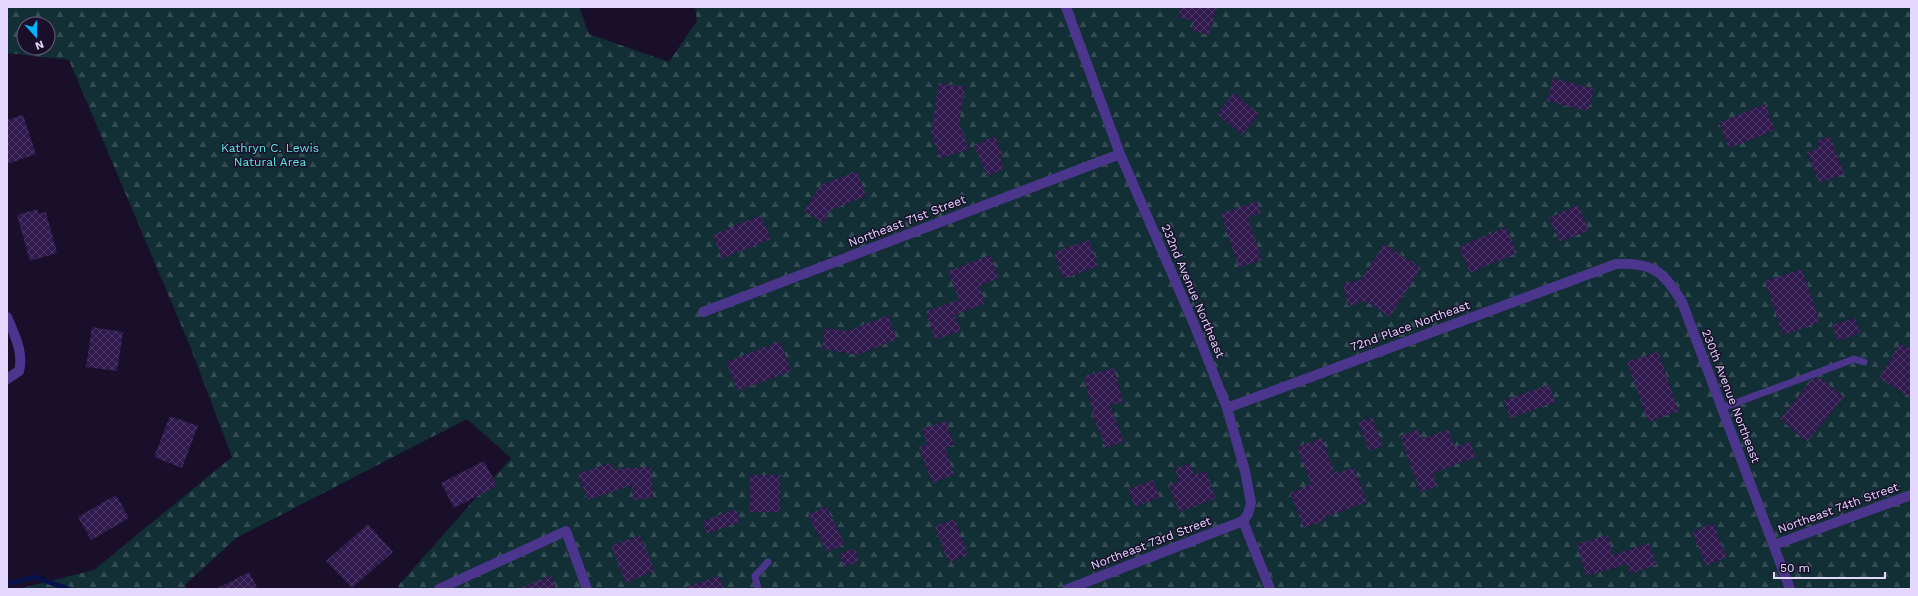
<svg xmlns="http://www.w3.org/2000/svg" width="1918" height="596" viewBox="0 0 1918 596" font-family="'Work Sans',sans-serif">
<defs>
<pattern id="forest-firs" width="22" height="20" patternUnits="userSpaceOnUse"><rect width="22" height="20" fill="#112f35"/><path d="M5 1l3.5 6h-7zM16 11l3.5 6h-7z" fill="#344c53"/></pattern>
<pattern id="building-cross-hatch" width="8" height="8" patternUnits="userSpaceOnUse"><rect width="8" height="8" fill="#2f194d"/><path d="M0 0l8 8M0 8l8-8" fill="none" stroke="#4d3a68"/></pattern>
</defs>
<rect width="100%" height="100%" fill="#190f2b"/>
<!-- forest -->
<path fill="url(#forest-firs)" fill-rule="evenodd" d="M7,7H579L589,34L669,62L697,21L695,7H1911V589H401L398,586L511,458L467,419L236,538L185,585L187,589H18L94,570L232,457L190,346L69,60L7,53ZM24,24H48V48H24Z"/>
<g fill="none" stroke-linecap="round" stroke-linejoin="round">
<!-- stream -->
<path stroke="#07114c" stroke-width="4.5" d="M7,584L34,577L69,589"/>
</g>
<!-- building -->
<path fill="url(#building-cross-hatch)" d="M1181,7H1217L1209,35L1191,30L1194,21L1178,17Z
M1553,78L1594,89L1588,111L1547,101Z
M939,83L965,87L959,123L969,149L940,159L931,132Z
M1234,93L1259,114L1242,135L1217,114Z
M1765,104L1775,130L1729,148L1719,123Z
M23,115L36,154L7,164V120Z
M995,136L1003,155L999,156L1004,169L987,176L974,145Z
M1830,136L1844,174L1819,183L1807,152L1819,148L1817,141Z
M857,171L866,196L831,210L823,223L804,211L821,185Z
M1257,201L1261,213L1248,218L1262,260L1239,268L1221,214Z
M1578,205L1589,230L1560,242L1549,218Z
M37,209L38,214L46,212L57,253L30,261L17,215Z
M761,215L771,239L722,259L713,235Z
M1506,227L1517,253L1470,273L1459,247Z
M1089,240L1098,266L1063,279L1054,252Z
M1384,244L1421,268L1390,317L1366,301L1348,306L1343,284L1361,280Z
M990,255L999,278L979,286L985,303L955,315L961,331L935,340L926,311L959,300L948,271Z
M1802,269L1820,322L1783,335L1765,281Z
M888,315L897,339L858,355L822,349L825,328L848,331Z
M1855,318L1860,333L1838,341L1832,325Z
M92,327L123,332L117,371L86,367Z
M780,341L791,371L738,391L726,362Z
M1900,343L1911,350V398L1879,378Z
M1658,351L1679,411L1648,422L1627,362Z
M1114,368L1123,402L1110,405L1124,441L1106,448L1094,419L1084,376Z
M1819,377L1844,397L1807,442L1780,419L1811,380Z
M1549,385L1555,402L1510,418L1504,400Z
M170,416L198,426L182,468L154,457Z
M1372,417L1383,446L1369,451L1358,422Z
M946,421L954,445L945,448L954,475L932,483L919,447L927,444L922,429Z
M1419,429L1422,439L1448,429L1455,447L1470,442L1476,457L1433,473L1438,486L1420,492L1400,436Z
M1322,438L1335,474L1354,467L1367,502L1325,517L1326,520L1304,528L1290,493L1311,484L1297,447Z
M484,461L497,486L454,508L441,483Z
M610,463L613,469L651,467L653,498L633,500L632,485L588,500L578,474Z
M1190,463L1194,475L1206,471L1216,498L1179,512L1169,485L1179,481L1175,469Z
M750,475H780V512H750Z
M1153,480L1160,497L1135,507L1128,489Z
M116,495L129,518L91,540L78,517Z
M826,506L845,544L827,552L808,515Z
M736,509L740,522L707,534L703,521Z
M955,519L968,555L948,562L935,526Z
M1713,523L1727,557L1706,566L1692,532Z
M368,524L393,552L352,588L326,561Z
M640,535L655,571L626,583L611,546Z
M1608,535L1613,555L1649,543L1656,565L1630,574L1627,564L1586,576L1577,544Z
M855,548L859,561L844,567L839,554Z
M249,572L258,589H216Z
M551,575L557,589H519Z
M719,576L724,589H686V587Z"/>
<g fill="none" stroke-linecap="round" stroke-linejoin="round">
<!-- service -->
<path stroke="#4c368d" stroke-width="7" d="M1722,408L1854,359L1864,362
M758,589L755,576L768,562"/>
<!-- minor -->
<path stroke="#4c368d" stroke-width="10" d="M1066,7L1120,154L1194,324L1227,408L1245,471L1251,503L1248,514L1243,521L1270,589
M703,312L1120,154
M7,317C14,334 24,352 19,371L7,379
M1227,408L1616,264C1653,262 1663,271 1682,302L1790,589
M1774,545L1911,495
M439,589L566,531L587,589
M1068,589L1243,521"/>
</g>
<g text-anchor="middle" stroke-width="3" stroke-linejoin="round" paint-order="stroke">
<!-- park labels -->
<g font-size="12" fill="#5ae9e3" stroke="#190f2b">
<text x="270" y="152">Kathryn C. Lewis<tspan x="270" dy="14">Natural Area</tspan></text>
</g>
<!-- street labels -->
<g font-size="12" fill="#e5d8ff" stroke="#190f2b">
<text transform="translate(907 221) rotate(-21)" y="4">Northeast 71st Street</text>
<text transform="translate(1193 291) rotate(67)" y="4">232nd Avenue Northeast</text>
<text transform="translate(1410 326) rotate(-20)" y="4">72nd Place Northeast</text>
<text transform="translate(1731 396) rotate(69)" y="4">230th Avenue Northeast</text>
<text transform="translate(1838 508) rotate(-20)" y="4">Northeast 74th Street</text>
<text transform="translate(1151 543) rotate(-21)" y="4">Northeast 73rd Street</text>
</g>
</g>
<!-- border -->
<rect width="1918" height="596" fill="none" stroke="#e5d8ff" stroke-width="16"/>
<!-- north arrow -->
<g transform="translate(36 36) rotate(159)"><circle r="19" fill="#190f2b" stroke="#6b5f80"/>
<path d="M0-3L7 15L0 10L-7 15Z" fill="#04b2ff"/>
<text y="-6" font-size="11" font-weight="bold" text-anchor="middle" fill="#e5d8ff">N</text>
</g>
<!-- scale -->
<path d="M1774 572v6h111v-6" fill="none" stroke="#e5d8ff" stroke-width="2"/>
<text x="1780" y="572" font-size="12" fill="#e5d8ff" stroke="#190f2b" stroke-width="3" paint-order="stroke">50 m</text>
</svg>
